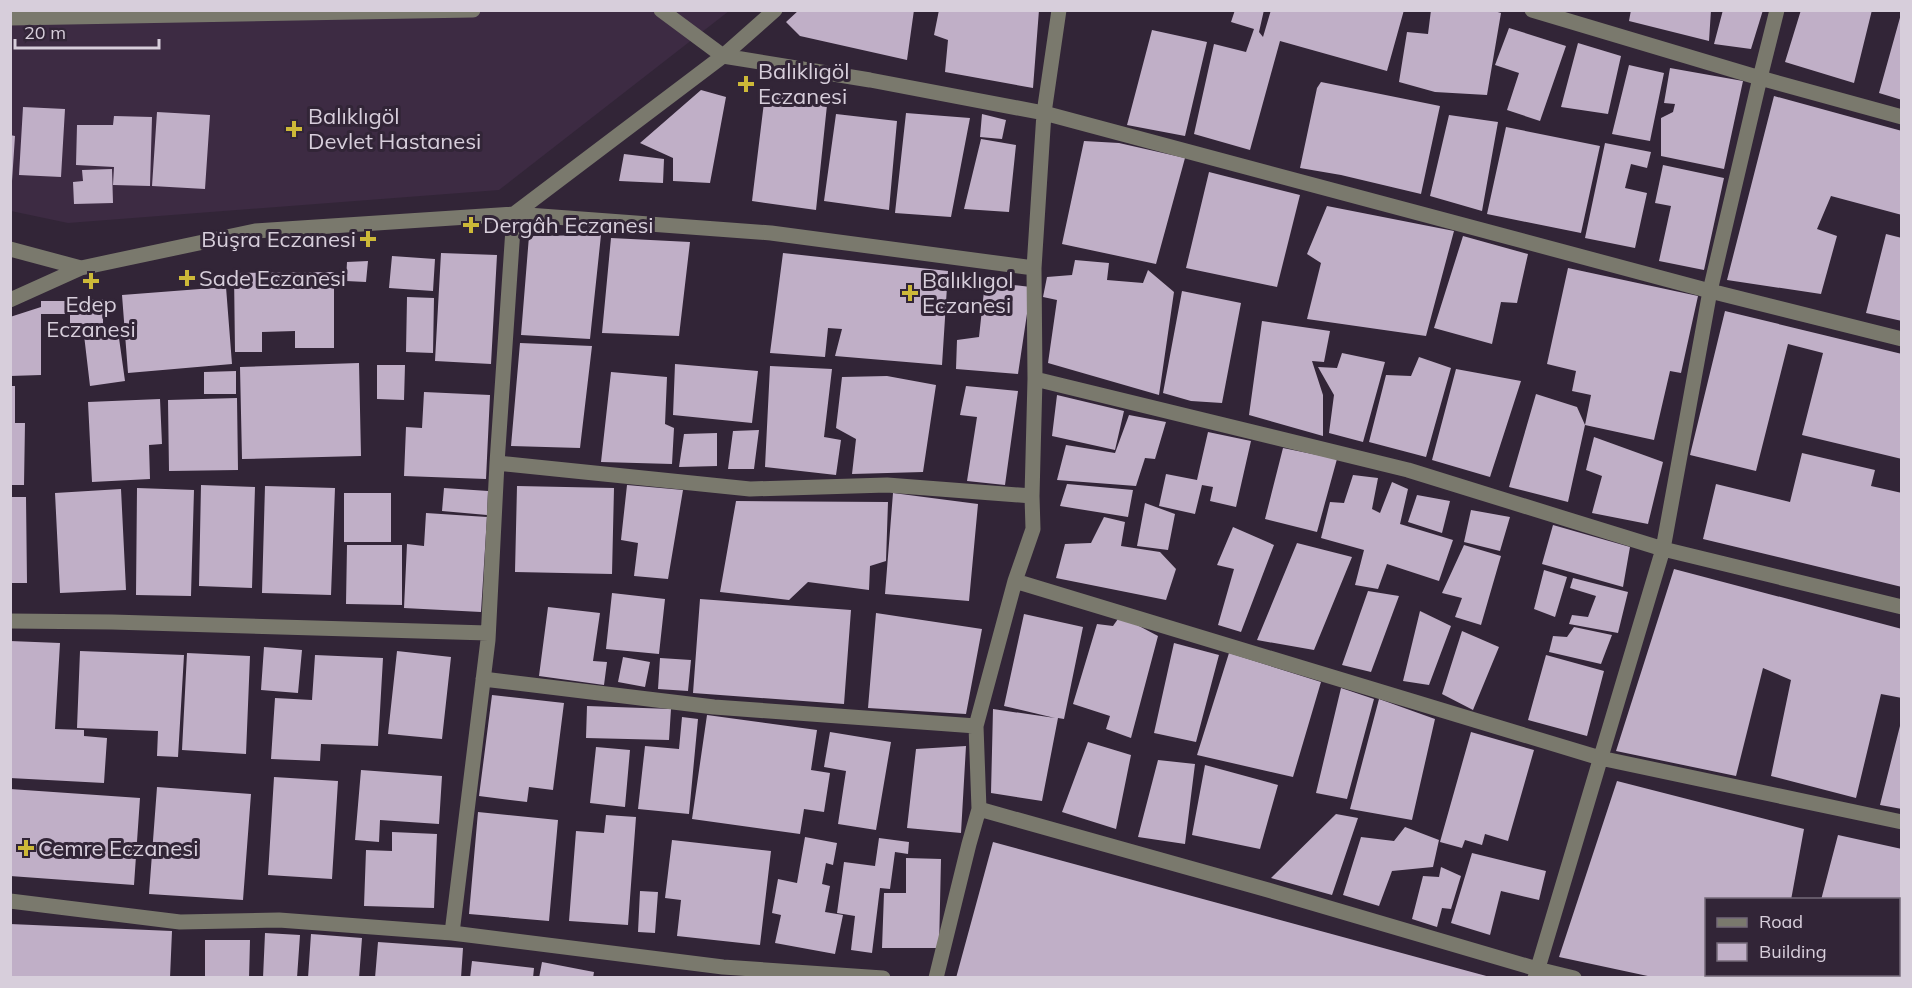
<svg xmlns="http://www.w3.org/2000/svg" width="1912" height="988" viewBox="0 0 1912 988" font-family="Mulish,sans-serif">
<rect width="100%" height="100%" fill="#322537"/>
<!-- built -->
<path fill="#3d2b43" d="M11,11H729L499,190L68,223L11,211Z"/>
<!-- building -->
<path fill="#c0afc7" d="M799,10H914L907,60L800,36L786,22Z
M939,10H1039L1033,88L945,72L948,40L934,35Z
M1235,10H1264L1259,32L1263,37L1271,10H1404L1387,71L1280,41L1250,150L1194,134L1214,44L1246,52L1254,29L1231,22Z
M1431,10H1491L1501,13L1487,95L1435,92L1399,82L1407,32L1428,34Z
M1631,10H1711L1709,41L1629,21Z
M1723,10H1763L1751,49L1714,44Z
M1801,10H1872L1854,83L1785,62Z
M1901,14H1902V100L1879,93Z
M1509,28L1566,46L1540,121L1507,110L1519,73L1495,65Z
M1152,30L1207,42L1185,136L1127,125Z
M1578,43L1621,56L1608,114L1561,107Z
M1629,65L1664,73L1650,141L1612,134Z
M1670,68L1743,81L1724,169L1661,156V118L1673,112L1675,104L1664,103Z
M1321,82L1440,106L1421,194L1341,175L1300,168L1317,88Z
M701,90L726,97L710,183L673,181V158L640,143Z
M765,94L827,105L816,210L752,201Z
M1774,96L1902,131V215L1831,196L1817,229L1837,236L1821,294L1727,280Z
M23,107L65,109L61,177L19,175Z
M157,112L210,115L205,189L152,186Z
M906,113L970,118L951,217L895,213Z
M836,114L897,121L889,210L824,201Z
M982,114L1006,120L1002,139L980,137Z
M1449,115L1498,122L1482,211L1430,196Z
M114,116L152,117L150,186L113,185L114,167L76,165L77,125H113Z
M1506,127L1600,146L1581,233L1487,214Z
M10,135L15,136L12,181H10Z
M981,139L1016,145L1009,212L964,209Z
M1084,141L1119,143L1185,158L1156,264L1062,244Z
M1605,143L1651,152L1647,168L1631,164L1625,188L1647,193L1635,248L1585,238Z
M624,154L664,159L663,183L619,181Z
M1663,165L1724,178L1704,270L1659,261L1671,206L1655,203Z
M112,169L113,203L74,204L73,182L83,181L82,170Z
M1209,172L1300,195L1277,287L1186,268Z
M1327,206L1454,231L1426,336L1307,319L1321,263L1307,254Z
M1886,234L1902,238V321L1866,313Z
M601,235L590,339L521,335L529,236Z
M1463,236L1528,254L1517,303L1501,302L1492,344L1434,328Z
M611,238L690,242L679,336L602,333Z
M441,253L497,255L491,364L435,361Z
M783,253L948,271L942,365L835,356L842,329L828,328L825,357L770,353Z
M392,256L435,259L433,291L389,288Z
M1075,260L1109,263L1107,280L1143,283L1148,270L1174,292L1159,395L1048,363L1057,300L1043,297L1047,277L1072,275Z
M368,261L366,282L346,281L347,262Z
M1568,268L1698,296L1681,373L1670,371L1654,440L1585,425L1591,395L1572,391L1576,371L1547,364Z
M334,272V348H295V331L262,332V352H235L234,273Z
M985,282L1031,287L1018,374L956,369L957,340L979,337Z
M226,287L232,364L128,373L122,295Z
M1182,291L1241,303L1222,403L1191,401L1163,393Z
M407,297L434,298L433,353L406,352Z
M103,299V330H70V300Z
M41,301H65V314H41V375L10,376V317L41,307Z
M1725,311L1902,354V459L1802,435L1823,353L1788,344L1756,471L1690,455Z
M1262,321L1330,331L1324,362L1312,361L1323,395V436L1249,415Z
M118,331L125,381L90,386L84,335Z
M520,343L592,346L580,448L511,446Z
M1342,353L1385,362L1363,442L1329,433L1334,395L1318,367L1337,368Z
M1419,357L1451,368L1426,457L1369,442L1386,375L1411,376Z
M359,363L361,456L242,459L240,367Z
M675,364L758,371L752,423L673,415Z
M377,365H405L404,400L377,399Z
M770,366L832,369L824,437L841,440L836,475L765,467Z
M1456,369L1521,381L1490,477L1432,460Z
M236,371V394H204V372Z
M611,372L667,377L665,424L674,428L672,464L601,462Z
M887,376L936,385L923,472L852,474L856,439L836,428L842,377Z
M10,386H15V423H25L24,485H10Z
M966,386L1018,391L1005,485L967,481L977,417L960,415Z
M424,392L490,395L486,479L404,476L406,427L422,428Z
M1536,394L1577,407L1585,425L1568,502L1509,487Z
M1057,395L1124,411L1115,450L1052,436Z
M237,398L238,470L169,471L168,400Z
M160,399L162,444L149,445L150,479L92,482L88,402Z
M1129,415L1166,422L1155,459L1145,458L1136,486L1057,480L1066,445L1115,453Z
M759,430L754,469H728L733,431Z
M1208,432L1251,441L1236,507L1210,501L1213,487L1202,485L1195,514L1159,506L1166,474L1197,480Z
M717,433V466L679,467L684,434Z
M1594,437L1663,462L1648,524L1592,513L1602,476L1586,470Z
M1283,448L1337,459L1317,532L1265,519Z
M1802,453L1875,470L1871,486L1902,493V587L1703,539L1716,484L1790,502Z
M1353,475L1378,478L1372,509L1380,513L1392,482L1408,489L1400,524L1453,540L1439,581L1387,564L1378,589L1355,585L1364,550L1321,538L1330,502L1344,503Z
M1067,484L1133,490L1128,517L1060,506Z
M201,485L255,487L252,588L199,586Z
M627,485L683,490L668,579L634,576L638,543L621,540Z
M265,486L335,488L331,595L262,593Z
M517,486L614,488L612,574L515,572Z
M137,488L194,490L191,596L136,595Z
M444,488L488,491L487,515L442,511Z
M121,489L126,590L60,593L55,493Z
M344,493H391V542H344Z
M893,493L978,504L969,601L885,594Z
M1417,495L1450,501L1442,533L1408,522Z
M10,497H26L27,583H10Z
M736,501L888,502L886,561L870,566L869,590L808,582L789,600L720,592Z
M1145,503L1175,514L1168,550L1137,546Z
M1471,510L1510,517L1500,551L1464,542Z
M426,513L487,517L481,612L404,608L407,544L424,546Z
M1104,517L1125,522L1121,546L1160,552L1176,569L1166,600L1056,578L1065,544L1091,543Z
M1553,525L1630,547L1623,587L1542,564Z
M1233,527L1274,545L1241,632L1218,625L1234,569L1217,565Z
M1297,543L1352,557L1314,650L1257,640Z
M347,545H402V605L346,604Z
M1464,545L1501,556L1481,625L1455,617L1462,598L1442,593Z
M1674,569L1902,629V698L1881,694L1856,798L1771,776L1791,680L1763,668L1736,776L1616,751Z
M1544,570L1567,577L1555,617L1534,609Z
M1573,578L1628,592L1618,633L1569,624L1572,615L1588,617L1596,596L1570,588Z
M1368,591L1399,596L1371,672L1342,665Z
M612,593L665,599L659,654L606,649Z
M700,599L851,610L844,704L693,693Z
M548,607L600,613L593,661L607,662L604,685L539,676Z
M1420,611L1451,626L1429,685L1403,681Z
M876,613L982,629L966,714L868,708Z
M1024,614L1083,627L1064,719L1058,718L1042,801L991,793L993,709L1055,718L1004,706Z
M1120,616L1158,636L1131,738L1106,729L1110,716L1073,704L1097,624L1113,626Z
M1574,627L1612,635L1601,664L1549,652L1553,636L1567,637Z
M1462,631L1499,647L1473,710L1442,694Z
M10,641L60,643L55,729L84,730V736L107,738L104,783L10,778Z
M1174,643L1219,655L1196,742L1154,733Z
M264,647L302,650L298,693L261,690Z
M80,651L184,655L178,757L157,756L158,731L77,728Z
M397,651L451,657L442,739L388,734Z
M187,653L250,656L246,754L182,750Z
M1229,653L1321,682L1293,777L1197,755Z
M315,655L383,658L378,746L321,744L320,761L271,759L275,698L312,700Z
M1546,655L1604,671L1587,736L1528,720Z
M623,657L650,662L645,687L618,682Z
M660,658L691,660L688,691L658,689Z
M1341,688L1374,699L1347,799L1316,793Z
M492,695L564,703L553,790L529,787L527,802L479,796Z
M1379,699L1435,719L1412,820L1350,809Z
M587,706L671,709L669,740L586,738Z
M707,715L817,730L811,770L830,773L824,812L804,809L800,834L692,819Z
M682,717L698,719L689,814L638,809L645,746L679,749Z
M1901,722L1902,723V809L1880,805Z
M830,732L891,742L876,830L838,824L846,771L824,767Z
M1471,732L1534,750L1508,841L1485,834L1482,845L1465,840L1462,848L1440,842Z
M1088,742L1131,755L1116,829L1062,812Z
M966,746L961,833L907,828L916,749Z
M596,747L630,750L625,807L590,803Z
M1158,760L1195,764L1185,844L1138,837Z
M1205,765L1278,785L1260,849L1192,835Z
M361,770L442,776L439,824L380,820L379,842L355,840Z
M274,777L338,781L332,879L268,875Z
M1617,781L1804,829L1791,900H1706V974H1776V978H1657L1559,957Z
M157,787L251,794L243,900L149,894Z
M10,789L140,798L134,885L10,876Z
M478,812L558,820L549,921L469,914Z
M1336,814L1358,818L1332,895L1271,878Z
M606,815L636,817L628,925L569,921L576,831L604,833Z
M1405,827L1439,840L1433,867L1392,871L1379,906L1343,895L1361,837L1394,841Z
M392,832L437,834L434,908L364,906L366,850L392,851Z
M1838,835L1902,849V978H1800L1801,974H1898V900H1821Z
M805,837L837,843L833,865L826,863L822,884L830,886L825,912L843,915L835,954L775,943L781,915L772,913L778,879L797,883Z
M879,838L909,842L908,854L895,852L890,889L880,888L872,953L851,950L855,916L837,913L844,862L875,866Z
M672,840L771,851L760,945L677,936L681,900L665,898Z
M993,842L1490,977V978H956Z
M1472,853L1546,871L1539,900L1501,891L1490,935L1451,923Z
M906,858L941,859L939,948H882L884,893H906Z
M1441,867L1461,876L1451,909L1442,908L1437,927L1412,919L1423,876L1439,877Z
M640,891L658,892L655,933L638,932Z
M10,924L172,931L170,978H10Z
M265,933L300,935L297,978H263Z
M311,934L362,938L359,978H308Z
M205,940H250L249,978H205Z
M378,942L463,948L461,978H375Z
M472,961L534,968L533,978H470Z
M542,962L594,972L593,978H539Z"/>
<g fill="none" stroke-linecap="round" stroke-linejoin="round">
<!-- minor -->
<path stroke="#7a796d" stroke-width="15" d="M661,10L723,56L870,80L1044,113L1710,291L1902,339
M1532,10L1760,78L1902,117
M10,18L473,10
M10,249L81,268
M10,300L81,268L255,231L514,214L723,56L775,10
M1035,379L1408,470L1663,549L1902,607
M497,463L750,489L887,485L1032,496
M1015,581L1600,758L1902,822
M10,621L112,622L488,633
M483,679L714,707L976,726
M979,809L1268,890L1537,969L1574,978
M10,901L180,922L279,920L452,933L723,967L883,978
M452,933L488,640L497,463L514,214L771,233L1034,268
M936,978L969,844L979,809L976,726L1015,581L1033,529L1032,496L1035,379L1034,268L1044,113L1059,10
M1535,978L1663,549L1710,291L1760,78L1777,10"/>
</g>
<!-- markers -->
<g fill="#cdb938" stroke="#322537" stroke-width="2">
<path d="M743 75h6v6h6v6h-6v6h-6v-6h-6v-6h6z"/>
<path d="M291 120h6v6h6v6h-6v6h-6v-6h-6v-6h6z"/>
<path d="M468 216h6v6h6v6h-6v6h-6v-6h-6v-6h6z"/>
<path d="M365 230h6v6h6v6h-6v6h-6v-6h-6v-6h6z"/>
<path d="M184 269h6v6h6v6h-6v6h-6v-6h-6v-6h6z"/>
<path d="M88 272h6v6h6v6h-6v6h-6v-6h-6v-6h6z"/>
<path d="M907 284h6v6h6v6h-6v6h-6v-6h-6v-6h6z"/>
<path d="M23 839h6v6h6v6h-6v6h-6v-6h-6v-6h6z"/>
</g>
<g text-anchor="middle" stroke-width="6" stroke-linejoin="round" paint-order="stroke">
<!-- poi labels -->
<g font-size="22" fill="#d7cedb" stroke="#322537" text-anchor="start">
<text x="758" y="79">Balıklıgöl<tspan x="758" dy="25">Eczanesi</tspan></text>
<text x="308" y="124">Balıklıgöl<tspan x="308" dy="25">Devlet Hastanesi</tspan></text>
<text x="483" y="233">Dergâh Eczanesi</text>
<text x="356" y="247" text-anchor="end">Büşra Eczanesi</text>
<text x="199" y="286">Sade Eczanesi</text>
<text x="922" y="288">Balıklıgol<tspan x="922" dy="25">Eczanesi</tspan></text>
<text x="91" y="312" text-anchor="middle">Edep<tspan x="91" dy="25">Eczanesi</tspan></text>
<text x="38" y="856">Cemre Eczanesi</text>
</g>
</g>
<!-- border -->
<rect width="1912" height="988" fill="none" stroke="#d7cedb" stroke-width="24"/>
<!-- legend -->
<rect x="1705" y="898" width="195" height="78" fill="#322537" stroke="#746979" stroke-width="1.5"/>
<rect x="1717" y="918" width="30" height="9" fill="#7a796d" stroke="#746979" stroke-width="1.5"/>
<text x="1759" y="928" font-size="18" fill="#d7cedb">Road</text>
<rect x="1717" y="943" width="30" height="18" fill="#c0afc7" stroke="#746979" stroke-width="1.5"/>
<text x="1759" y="958" font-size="18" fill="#d7cedb">Building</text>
<!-- scale -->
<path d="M15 39v9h144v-9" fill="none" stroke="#d7cedb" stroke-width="3"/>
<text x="24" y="39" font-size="18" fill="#d7cedb" stroke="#322537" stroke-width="4.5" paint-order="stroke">20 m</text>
</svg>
